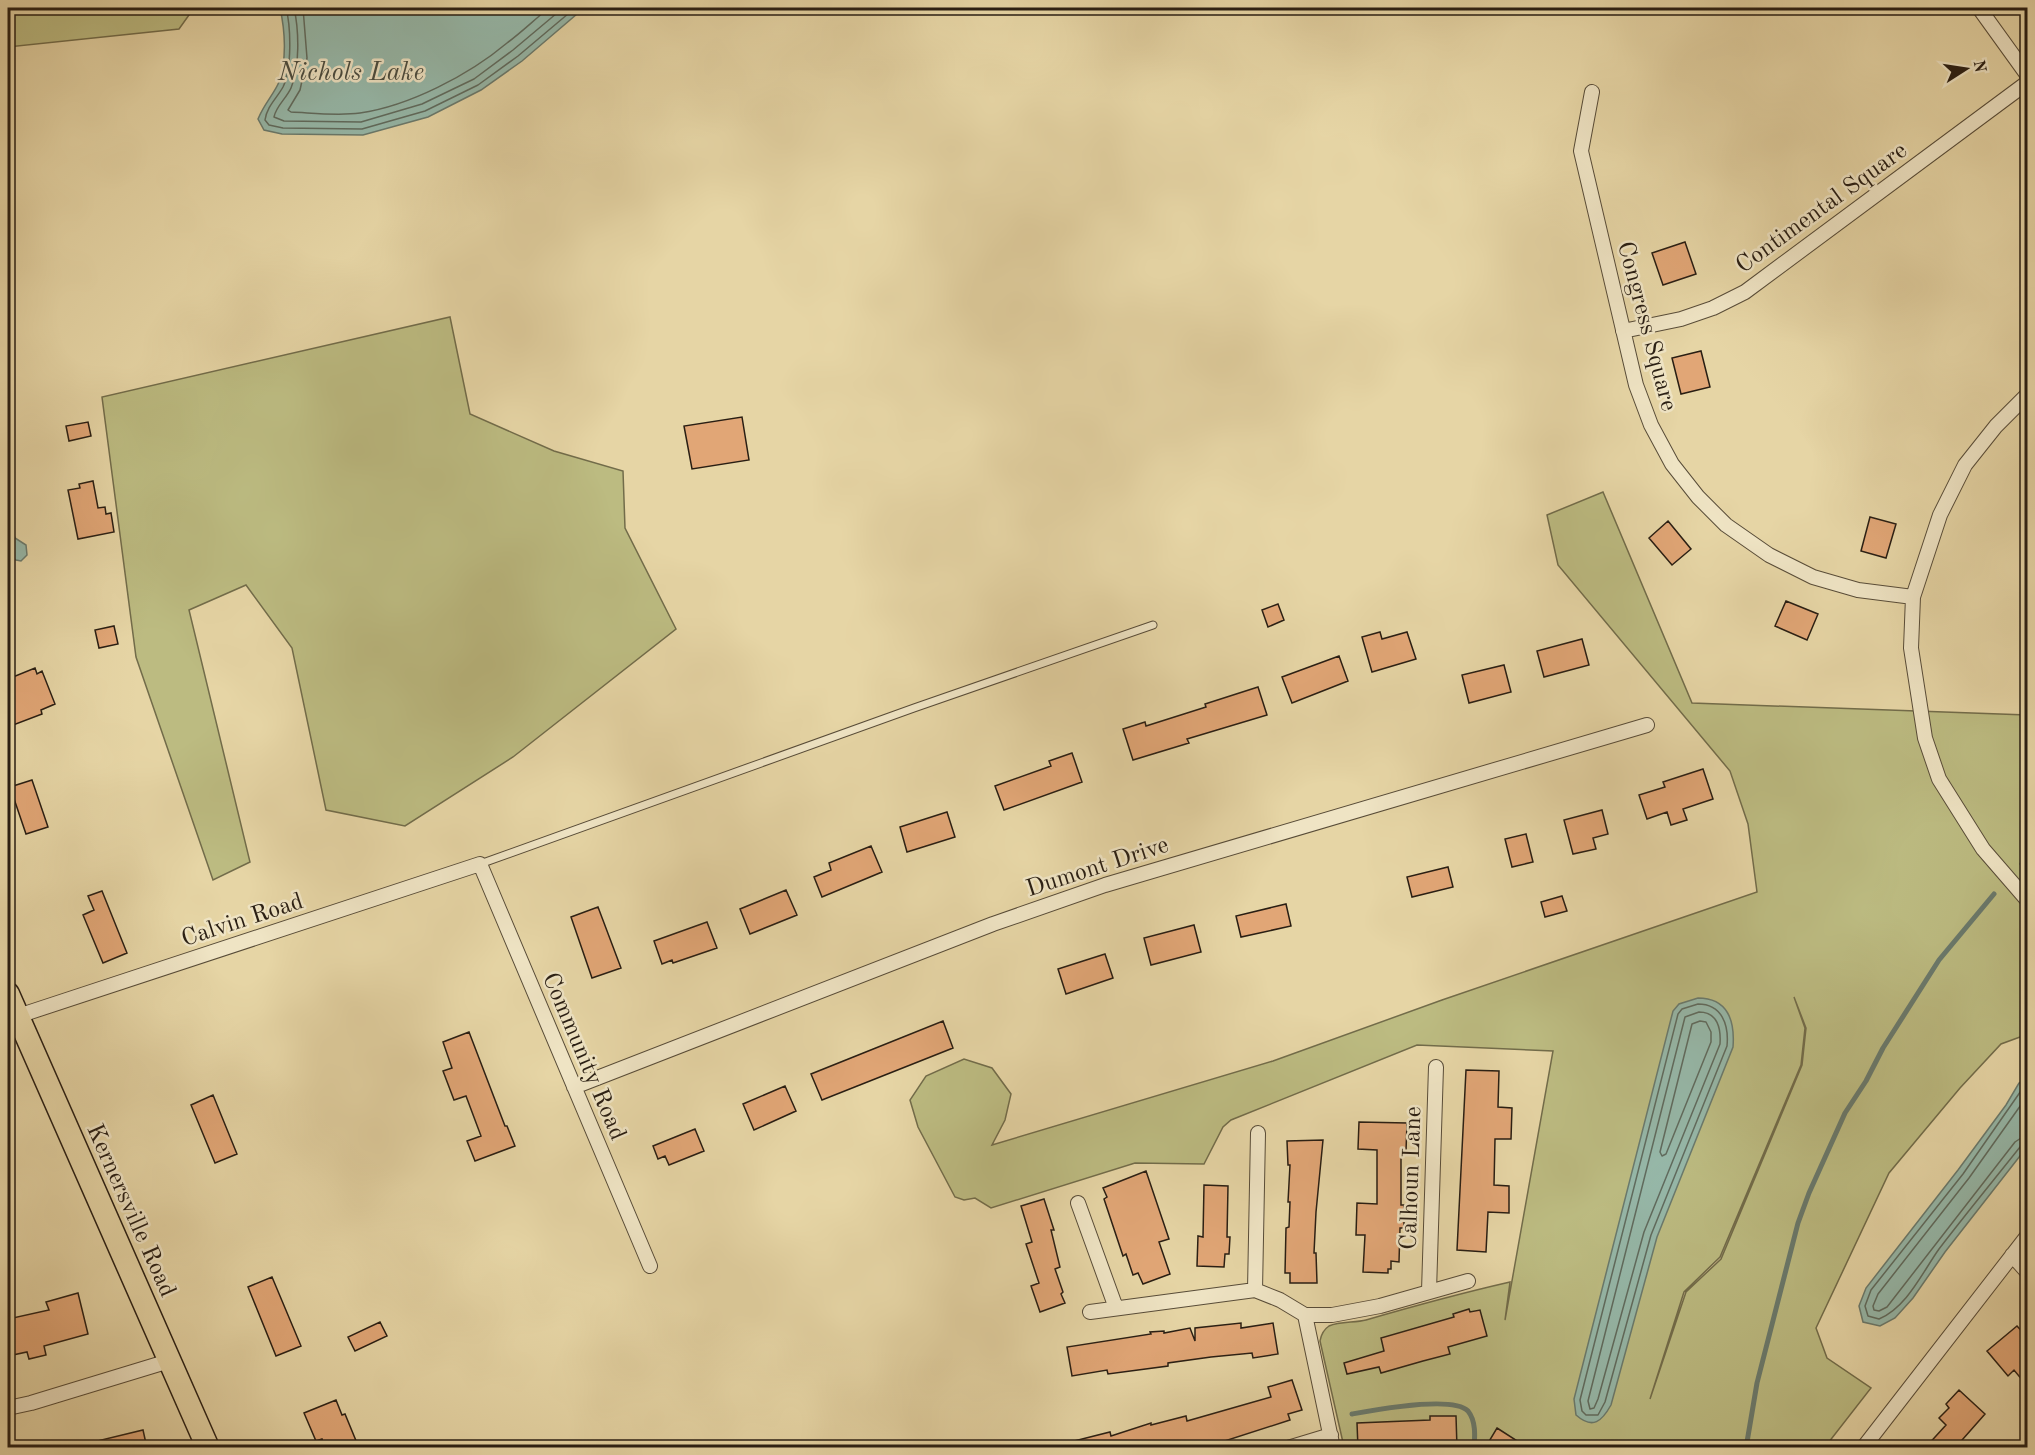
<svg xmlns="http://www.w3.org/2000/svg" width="2035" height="1455" viewBox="0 0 2035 1455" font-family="'Old Standard TT',serif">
<rect width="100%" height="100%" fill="#e6d5a5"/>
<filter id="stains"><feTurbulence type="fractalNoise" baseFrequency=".00333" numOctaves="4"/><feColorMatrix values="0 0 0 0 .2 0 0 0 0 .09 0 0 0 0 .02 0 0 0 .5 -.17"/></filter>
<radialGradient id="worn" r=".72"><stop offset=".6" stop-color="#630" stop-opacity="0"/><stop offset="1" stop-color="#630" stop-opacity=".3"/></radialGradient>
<!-- green -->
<path fill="#bcbb81" stroke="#726c4a" stroke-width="1.5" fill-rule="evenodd" d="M8,8H194L179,29L8,47Z
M450,317L470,414L554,451L623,471L625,528L676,629L513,757L405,826L326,810L292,648L246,585L189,610L250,862L213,880L136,657L102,397Z
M1603,492L1692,703L2027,715V1036L2020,1037L2001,1044L1960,1088L1889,1173L1816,1328L1827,1358L1871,1388L1825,1447H1344L1320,1341C1321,1335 1323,1330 1329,1326C1340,1321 1355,1323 1366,1320C1414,1306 1462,1293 1510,1282L1505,1320L1553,1051L1417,1045L1231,1120L1223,1127L1204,1164L1135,1163L991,1208L975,1198L964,1200L955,1197L918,1127L910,1100L926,1076L964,1059L992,1068L1011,1094L1005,1120L992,1145L1273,1061L1442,1000L1757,892L1748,824L1730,771L1558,565L1547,515ZM1794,997L1806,1028L1802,1065L1721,1259L1686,1292L1650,1399L1684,1292L1720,1257L1801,1065L1805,1028Z"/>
<!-- water -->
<path fill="#96b8a9" stroke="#6a7a6d" stroke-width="1.5" d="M280,8H584L522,61L481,90L428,117L363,135L282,134L264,130L258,119C264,104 274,94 279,82C287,60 285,30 280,8Z
M8,528H12L15,538L26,545L27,555L21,561L16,560L8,555Z
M1698,998C1728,998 1735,1021 1733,1047L1657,1237L1611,1405C1602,1421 1593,1430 1576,1415L1574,1399L1673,1011L1679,1004Z
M2027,1078V1147L1945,1252L1913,1298L1895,1318L1880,1326L1863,1322L1859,1306L1866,1288L1958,1170L2006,1105L2019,1083Z"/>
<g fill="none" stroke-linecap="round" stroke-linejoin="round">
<!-- shore -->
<path stroke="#606b5e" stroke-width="1.5" d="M286,8C291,27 292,69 283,87C277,98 267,106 265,120L269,125L283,128L362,129L425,111L478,85L518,56L575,8
M294,8C299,30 300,67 291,88C286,99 276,106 274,117L284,121L361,122L422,104L474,79L513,50L563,8
M303,8L307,58L300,90L288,110L291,112C313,113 338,116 360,113C409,106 469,75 507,43C522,32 535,19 549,8
M1698,1004C1722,1004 1729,1025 1727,1046L1651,1235L1605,1402L1598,1415H1586L1582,1411L1580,1400L1678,1014L1682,1009Z
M1699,1012C1718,1012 1721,1029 1720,1044L1644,1232L1598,1399L1594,1408L1590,1409L1588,1401L1685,1017Z
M1700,1021L1706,1022L1711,1032V1042L1666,1154L1662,1156L1660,1152L1692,1024Z
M2028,1085L2023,1088L1963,1174L1871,1290L1865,1306L1868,1316L1879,1319C1907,1307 1922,1273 1939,1249C1965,1215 1993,1181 2020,1147L2028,1144
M2028,1095L1969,1178L1878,1294L1873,1306L1874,1310L1879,1311L1887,1307L2015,1142L2021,1138L2028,1137"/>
<!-- stream -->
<path stroke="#6a7a6d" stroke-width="5" d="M2022,864L2028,859
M1352,1414C1374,1410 1453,1395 1468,1411C1476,1421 1475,1436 1474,1448
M1746,1448L1757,1383L1798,1223L1809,1193L1845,1113L1866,1081L1883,1048L1939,960L1994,894"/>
</g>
<!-- building -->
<path fill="#e1a676" stroke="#291e13" stroke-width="1.5" d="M1685,242L1696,274L1663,285L1652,253Z
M1701,351L1710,387L1681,394L1672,358Z
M742,417L749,460L692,469L684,426Z
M88,422L91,436L69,441L66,426Z
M93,481L98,508L105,507L106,514L111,513L114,532L78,539L68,490L80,488L79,484Z
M1870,517L1896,524L1886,558L1861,551Z
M1668,521L1691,549L1672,565L1649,538Z
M1786,601L1818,614L1807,640L1775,626Z
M1278,604L1284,620L1268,627L1262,610Z
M114,626L118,644L99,648L95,630Z
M1380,632L1382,639L1407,632L1416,659L1372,672L1362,637Z
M1582,639L1589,665L1544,677L1537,651Z
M1339,656L1348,681L1292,703L1282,677Z
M1504,665L1511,692L1469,703L1462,675Z
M35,668L37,674L42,671L55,704L41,710L42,714L8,727V679Z
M1258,687L1267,715L1187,739L1189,743L1133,760L1123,729L1145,722L1146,726L1206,707L1205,704Z
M1072,753L1082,782L1004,810L995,786L1051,766L1049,761Z
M1703,769L1713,799L1683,809L1687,820L1671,825L1667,812L1647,819L1639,795L1665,787L1663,782Z
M32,780L48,827L26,834L10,787Z
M1602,810L1608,834L1593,838L1596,849L1573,854L1564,820Z
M947,812L955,837L907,852L900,827Z
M1526,834L1533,862L1512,867L1505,839Z
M871,846L882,872L822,897L814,877L831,870L829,863Z
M1448,867L1453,887L1412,897L1407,877Z
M786,890L797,915L750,934L740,909Z
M102,891L127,953L103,963L83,915L94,910L88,896Z
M1562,896L1567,911L1545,917L1541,902Z
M1286,904L1291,926L1241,937L1236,916Z
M598,907L621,968L592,978L571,917Z
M707,922L717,948L673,963L672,960L662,964L654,941Z
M1194,925L1201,952L1151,965L1144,938Z
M1105,954L1113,978L1066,994L1058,969Z
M943,1021L953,1048L822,1100L811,1074Z
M469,1032L505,1126H507L515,1146L475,1161L467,1141L481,1136L466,1096L454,1100L443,1071L452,1068L443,1042Z
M1466,1070L1499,1071L1498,1107L1512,1108L1511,1139H1495L1494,1185L1509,1186V1213L1488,1212L1486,1252L1457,1250Z
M785,1086L796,1111L754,1130L743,1104Z
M213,1095L237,1154L215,1163L191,1105Z
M1359,1122L1407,1123L1406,1151L1401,1150V1205H1404V1228H1400L1399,1262L1391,1261V1269H1388V1273L1363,1272L1365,1235H1356L1357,1203L1377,1204V1150L1358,1149Z
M695,1129L704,1151L669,1165L665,1156L658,1159L653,1146Z
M1323,1140L1316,1212L1314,1253H1316L1317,1283H1290V1273H1285L1286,1228L1289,1227L1290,1202H1288L1290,1165H1288L1287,1141Z
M1146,1171L1169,1239L1159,1242L1170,1274L1143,1284L1138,1273L1133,1275L1126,1254L1123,1256L1104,1199L1107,1197L1103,1188Z
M1204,1185L1228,1186L1227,1237H1230L1229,1254H1225L1224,1267L1197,1266L1198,1236L1203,1237Z
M1044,1199L1054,1230H1051L1060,1267L1055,1269L1063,1292L1061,1294L1065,1303L1040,1312L1031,1286L1039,1283L1026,1244L1032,1242L1021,1206Z
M272,1277L301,1346L276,1356L248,1287Z
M78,1293L88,1334L44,1346L46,1355L29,1359L27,1352L8,1356V1319L49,1310L46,1302Z
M1469,1309L1470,1312L1480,1310L1487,1336L1448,1347L1450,1354L1423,1361L1381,1373L1379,1367L1347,1374L1344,1363L1384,1351L1381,1338L1454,1317L1453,1314Z
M380,1322L387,1336L355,1351L348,1337Z
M1241,1323V1328L1273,1323L1278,1354L1253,1358L1252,1353L1211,1357L1168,1363V1366L1108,1374L1107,1370L1072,1376L1067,1347L1151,1334L1150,1332L1164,1331V1333L1190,1328L1195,1341V1328Z
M2017,1326L2028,1338V1387L2014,1370L2008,1376L1987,1351Z
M1292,1380L1302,1410L1288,1414L1290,1420L1203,1448H1071L1070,1442L1110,1432L1111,1436L1151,1423V1425L1186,1416L1187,1421L1271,1397L1268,1387Z
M1959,1390L1985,1414L1955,1448H1925L1946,1425L1939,1418L1949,1408L1946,1404Z
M336,1400L342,1415L345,1414L359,1448H325L322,1439L316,1441L304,1413Z
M1430,1416H1456L1457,1448H1358L1357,1423L1430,1420Z
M1497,1428L1528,1448H1485Z
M143,1430L147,1448H93V1442Z"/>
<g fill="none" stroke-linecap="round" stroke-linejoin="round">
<!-- lane casing -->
<g stroke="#584c38" stroke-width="9">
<path id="lane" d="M480,864L914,708L1153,625"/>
</g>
<!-- street casing -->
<g stroke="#584c38" stroke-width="16">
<path id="street" d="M1979,8L2028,76
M1592,92L1581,151L1636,385L1651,425L1672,464L1698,497L1726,525L1769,555L1813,577L1858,590L1913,597
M1623,331L1681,319L1713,308L1745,292L2028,82
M2028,394L1996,426L1965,465L1940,515L1913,597L1911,648L1925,738L1939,779L1983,849L2028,901
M12,1018L480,864L650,1266
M574,1087L993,924L1105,885L1647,725
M1078,1203L1116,1308
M2012,1255L2028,1273
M1255,1290L1258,1133
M1429,1291L1436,1067
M1090,1312L1255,1290L1280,1300L1305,1315H1332L1380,1306L1468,1281
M1305,1315L1333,1448
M8,1408L31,1403L169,1361
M1288,1448L1331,1435
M1863,1448L2028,1235"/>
</g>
<!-- primary casing -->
<g stroke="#291e13" stroke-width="25">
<path id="primary" d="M8,994L208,1448"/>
</g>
<!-- lane -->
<use href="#lane" stroke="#efe4c4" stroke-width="7"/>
<!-- street -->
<use href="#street" stroke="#efe4c4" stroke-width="14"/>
<!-- primary -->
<use href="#primary" stroke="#e6d5a5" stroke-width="22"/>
</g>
<g text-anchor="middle" stroke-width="5" stroke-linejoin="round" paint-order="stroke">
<!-- street labels -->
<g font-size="24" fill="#291e13" stroke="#efe4c4">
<text transform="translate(1821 207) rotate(-36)" y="8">Contimental Square</text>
<text transform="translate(1648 326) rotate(75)" y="8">Congress Square</text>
<text transform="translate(1097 866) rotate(-18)" y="8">Dumont Drive</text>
<text transform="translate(242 919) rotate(-18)" y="8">Calvin Road</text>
<text transform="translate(585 1056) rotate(67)" y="8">Community Road</text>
<text transform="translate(1410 1178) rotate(-88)" y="8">Calhoun Lane</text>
<text transform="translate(132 1210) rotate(66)" y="8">Kernersville Road</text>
</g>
<!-- water labels -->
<g font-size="26" font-style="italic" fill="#4a4c40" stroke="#efe4c4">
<text x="351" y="80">Nichols Lake</text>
</g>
</g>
<!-- margin -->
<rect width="2035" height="1455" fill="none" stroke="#e6d5a5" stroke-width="30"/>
<rect x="9" y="9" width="2017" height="1437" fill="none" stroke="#291e13" stroke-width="3"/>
<rect x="15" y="15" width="2005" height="1425" fill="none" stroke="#291e13" stroke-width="1.5"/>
<!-- north arrow -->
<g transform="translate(1966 69) rotate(78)" stroke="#efe4c4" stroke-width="4.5" paint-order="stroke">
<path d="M0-4.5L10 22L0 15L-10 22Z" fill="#291e13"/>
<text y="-9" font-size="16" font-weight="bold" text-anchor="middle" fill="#291e13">N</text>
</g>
<rect width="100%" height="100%" filter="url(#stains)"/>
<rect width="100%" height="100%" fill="url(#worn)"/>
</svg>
